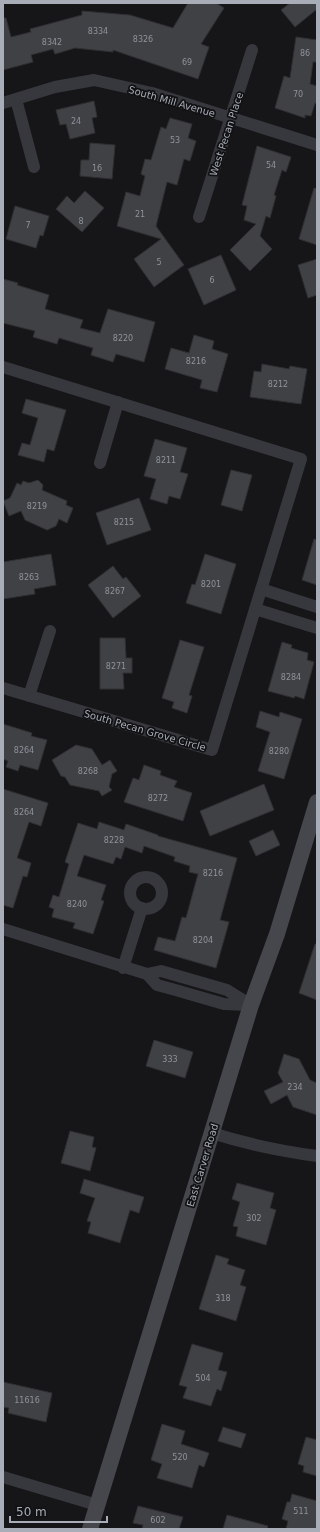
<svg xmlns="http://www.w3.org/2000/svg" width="320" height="1532" viewBox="0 0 320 1532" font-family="'DejaVu Sans',sans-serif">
<rect width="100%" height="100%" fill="#161618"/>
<!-- building -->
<path fill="#404145" stroke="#303034" d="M188,3H216L224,8L201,44L209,47L198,79L113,50V52L75,48L55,54L53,49L31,55L33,62L3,70V18H6L11,37L31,32L30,29L82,15V11L130,15L173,28Z
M290,3H317V9L295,27L281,10Z
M296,37L317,40V62H313L310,84L317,86V104L315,103L311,116L305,115V118L275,108L284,76L290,78Z
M94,101L97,117L92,118L95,133L70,139L66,124L60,125L56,110Z
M170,118L192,124L188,138L196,141L190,161L184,159L177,185L167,182L156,226L184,265L154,287L134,259L161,239L117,226L126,192L140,196L145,176L141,174L145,159L151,160L161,127L166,129Z
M90,143L115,145L112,179L80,176L81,160H89Z
M257,146L291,157L286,172L282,170L274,195L276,196L270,218L266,216L260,236L272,249L250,271L230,250L256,224L244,220L247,206L242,205Z
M314,188L317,189V245L299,239Z
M85,191L104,208L82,232L56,209L67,196L74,203Z
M15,206L49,216L43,236L40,235L36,248L6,239Z
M221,255L236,290L204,305L188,269Z
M317,259V295L308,298L298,265Z
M3,279L18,283L17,285L49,295L45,309L83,320L80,328L100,333L108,309L155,322L144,362L116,354L113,362L91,355L93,348L59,338L57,344L33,337L35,331L3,323Z
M194,335L214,341L212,349L228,354L217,392L200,388L202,380L165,369L171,348L189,353Z
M262,364L289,369L290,366L307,369L301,404L250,397L254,371L261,372Z
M26,399L66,410L54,451L47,449L44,462L18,455L22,443L30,445L38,418L22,413Z
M155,439L187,448L180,472L188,474L180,499L169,496L167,504L150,499L156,479L144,476Z
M231,470L252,475L242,511L221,505Z
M38,480L43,485L42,490L67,501L66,505L73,508L67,523L59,519L56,526L47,530L25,520L21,511L9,516L3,501L10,498L17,483L21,485L23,481L29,483Z
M139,498L151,530L107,545L96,513Z
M314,539L317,540V585L302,580Z
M51,554L56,585L34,589L35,594L3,599V562Z
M205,554L236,564L221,614L186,603L192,584L195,585Z
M113,566L123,579L126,577L141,596L113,618L88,585Z
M100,638H125L126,658H132V673H123L124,689H100Z
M180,640L204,647L189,695L192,696L187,713L172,708L174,702L162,698Z
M282,642L292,645L291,648L308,653L307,660L314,662L304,699L295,696L294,698L268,691Z
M260,711L279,717L280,712L302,719L284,779L258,771L270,732L256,727Z
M3,724L32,733L31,736L47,740L38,770L20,765L18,771L6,767L8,761L3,759Z
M76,745L92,749L102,765L110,760L117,771L112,774L109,787L112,790L102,796L99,791L70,785L65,777L61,776L52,760Z
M144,765L161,771L160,775L177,781L174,787L192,793L183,821L124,802L133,778L139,780Z
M264,784L274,810L210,836L200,811Z
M3,789L48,803L41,826L29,822L17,858L31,863L27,877L23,876L13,908L3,905Z
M99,822L124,830L126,824L158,835V836L237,858L220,920L229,922L216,968L154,950L158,937L175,941L182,917L186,918L198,874L189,872L190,866L174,861L175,857L144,846L142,853L125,847L121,859L116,857L113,864L84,855L77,876L106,885L101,900L104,901L93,934L73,928L75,923L52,917L54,909L49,907L53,895L59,897L69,864L65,862L78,823L97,829Z
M273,830L280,845L256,856L249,841Z
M315,944H317V1000L299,993Z
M154,1040L193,1052L185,1078L146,1066Z
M284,1054L299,1059L310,1080L317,1083V1115L293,1107L287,1095L271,1104L264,1091L283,1082L278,1073Z
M70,1131L94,1137L92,1147L96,1148L90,1171L61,1163Z
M84,1179L144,1197L139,1213L130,1210L120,1243L88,1233L91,1222L87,1221L95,1198L80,1193Z
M237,1183L274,1193L270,1208L276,1210L266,1245L236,1236L238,1227L233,1226L240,1202L232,1199Z
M216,1255L229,1259L227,1264L245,1270L240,1285L246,1287L236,1321L199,1309Z
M192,1344L223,1353L218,1370L227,1372L221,1391L217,1389L211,1406L183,1398L187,1387L179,1385Z
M3,1382L52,1393L46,1422L8,1413L9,1408L3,1407Z
M162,1424L185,1431L181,1444L209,1453L204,1467L199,1465L192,1488L157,1478L162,1464L151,1460Z
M223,1427L246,1434L241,1448L218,1441Z
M306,1437L317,1440V1476L303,1472L304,1466L298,1464Z
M292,1494L317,1501V1529H286L288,1521L282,1519L287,1502H290Z
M138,1506L183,1517L179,1529H142L143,1525L133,1523Z
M227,1515L268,1526L267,1529H223Z"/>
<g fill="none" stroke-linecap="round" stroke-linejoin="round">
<!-- street -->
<path stroke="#37383d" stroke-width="12" d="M16,99L34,167
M3,103L55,87L94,80L152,93L317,145
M199,217L252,50
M3,367L301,459L212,750L3,688
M100,463L118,402
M261,589L317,607
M255,609L317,628
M29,696L50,631
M130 893a16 16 0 1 1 32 0a16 16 0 1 1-32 0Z
M3,929L147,974L161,971L227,990L251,1005
M123,968L142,908
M147,974L157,985L172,989L224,1004L249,1005
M212,1133C246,1144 281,1151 317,1156
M3,1477L97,1505"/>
<!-- secondary -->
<path stroke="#45474d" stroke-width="16" d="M90,1529L251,1005L277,934L317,802"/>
</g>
<g text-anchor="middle" stroke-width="3.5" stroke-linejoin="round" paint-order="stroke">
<!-- number labels -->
<g font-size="8" fill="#8e929b">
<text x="98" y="34">8334</text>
<text x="143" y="42">8326</text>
<text x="52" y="45">8342</text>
<text x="305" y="56">86</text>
<text x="187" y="65">69</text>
<text x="298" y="97">70</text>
<text x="76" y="124">24</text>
<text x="175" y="143">53</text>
<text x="271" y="168">54</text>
<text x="97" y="171">16</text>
<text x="140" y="217">21</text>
<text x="81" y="224">8</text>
<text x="28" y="228">7</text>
<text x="159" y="265">5</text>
<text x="212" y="283">6</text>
<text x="123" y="341">8220</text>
<text x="196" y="364">8216</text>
<text x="278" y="387">8212</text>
<text x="166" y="463">8211</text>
<text x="37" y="509">8219</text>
<text x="124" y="525">8215</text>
<text x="29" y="580">8263</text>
<text x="211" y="587">8201</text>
<text x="115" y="594">8267</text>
<text x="116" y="669">8271</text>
<text x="291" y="680">8284</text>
<text x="24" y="753">8264</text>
<text x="279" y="754">8280</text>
<text x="88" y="774">8268</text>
<text x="158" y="801">8272</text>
<text x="24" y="815">8264</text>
<text x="114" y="843">8228</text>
<text x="213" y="876">8216</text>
<text x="77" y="907">8240</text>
<text x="203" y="943">8204</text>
<text x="170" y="1062">333</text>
<text x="295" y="1090">234</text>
<text x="254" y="1221">302</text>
<text x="223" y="1301">318</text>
<text x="203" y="1381">504</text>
<text x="27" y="1403">11616</text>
<text x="180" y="1460">520</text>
<text x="301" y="1514">511</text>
<text x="158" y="1523">602</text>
</g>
<!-- street labels -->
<g font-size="10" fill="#a8adb8" stroke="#111113">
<text transform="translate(172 101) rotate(16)" y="4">South Mill Avenue</text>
<text transform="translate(226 134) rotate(-72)" y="4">West Pecan Place</text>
<text transform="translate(145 730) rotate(16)" y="4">South Pecan Grove Circle</text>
<text transform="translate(202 1165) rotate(-73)" y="4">East Carver Road</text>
</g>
</g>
<!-- border -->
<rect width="320" height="1532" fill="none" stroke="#a8adb8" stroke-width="8"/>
<!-- scale -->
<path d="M10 1516v6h97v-6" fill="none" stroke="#a8adb8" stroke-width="2"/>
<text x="16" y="1516" font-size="12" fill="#a8adb8" stroke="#111113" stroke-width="3" paint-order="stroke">50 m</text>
</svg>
